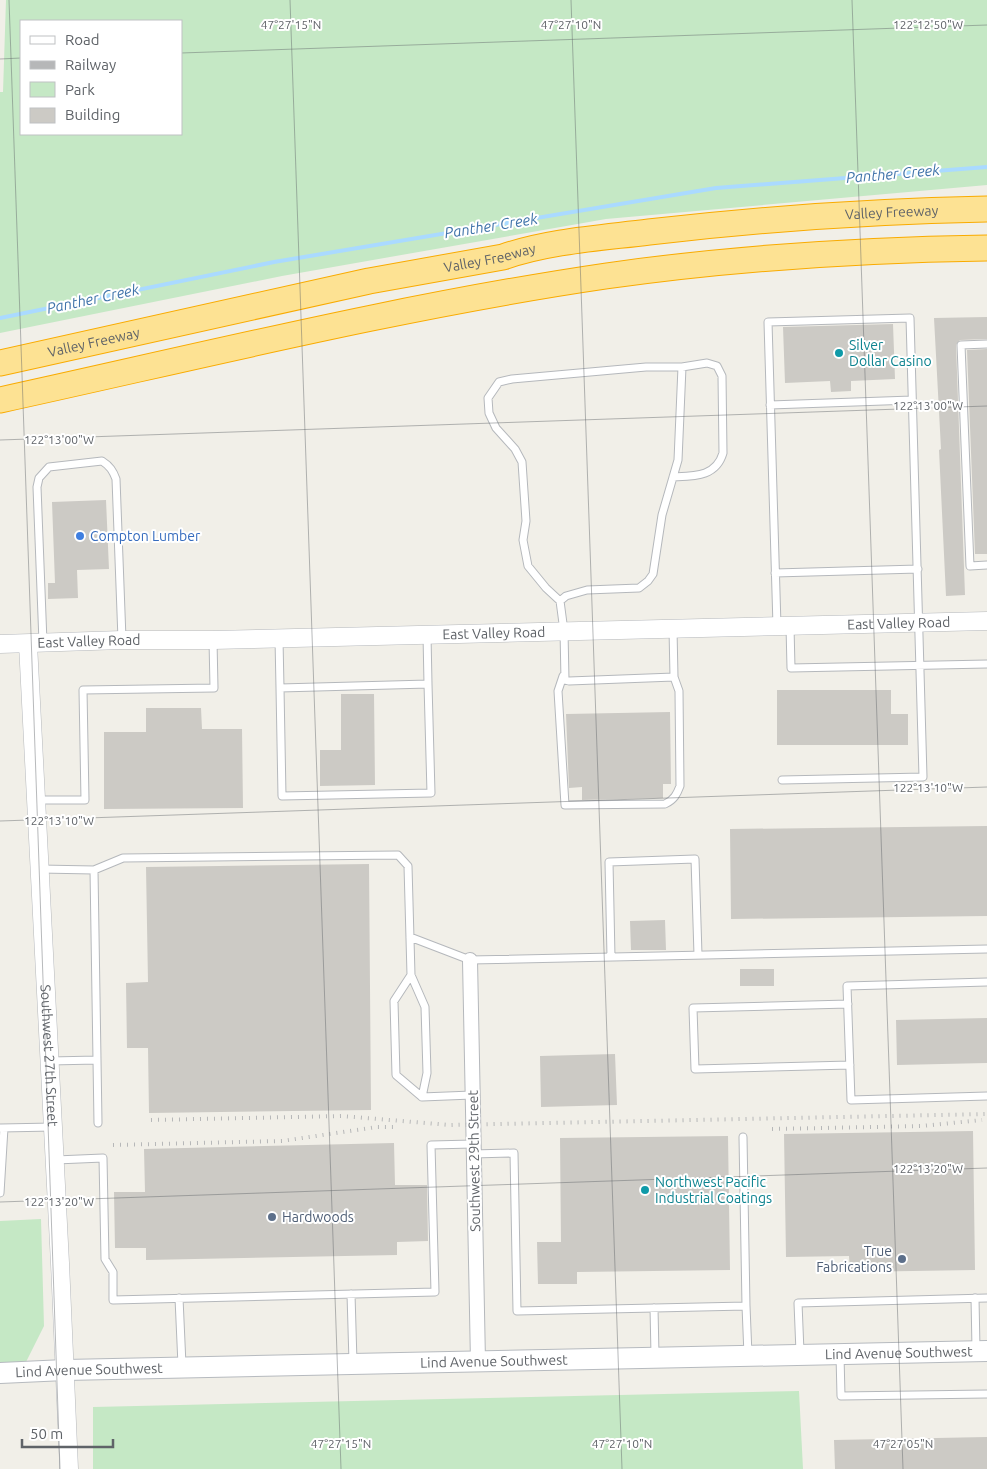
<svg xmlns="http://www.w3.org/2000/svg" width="987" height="1469" viewBox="0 0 987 1469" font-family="Ubuntu,sans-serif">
<rect width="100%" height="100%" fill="#f1efe8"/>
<!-- green -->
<path fill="#c5e8c5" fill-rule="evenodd" d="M6,0H987V185L606,219L282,276L0,333V92H3ZM181,21V134H21V21Z
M41,1219L44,1326L26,1362H0V1221Z
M799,1391L803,1469H93V1407Z"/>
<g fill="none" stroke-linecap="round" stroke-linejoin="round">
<!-- stream -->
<path stroke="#aadaff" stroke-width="4" d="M0,318L274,262L716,188L987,167"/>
</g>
<!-- building -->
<path fill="#cccac5" d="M987,317V339L960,340L956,345L965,595L946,596L939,450L941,449L934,318Z
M893,324L895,379L851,381V391L831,392L830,381L785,383L783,327Z
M987,349V554H975L967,350Z
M106,500L109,569L77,570L78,598L48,599V583H55L52,502Z
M777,690H891V714H908V745H777Z
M341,694H374L375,785L320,786V750H341Z
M146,708H201L202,729H242L243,808L104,809V732H146Z
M670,712L671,784H663V798L582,800V787L569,788L566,714Z
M987,826V916L731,919L730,829Z
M369,864L371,1110L149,1113L148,1048H127L126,983L148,982L146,867Z
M665,920L666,950H631L630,921Z
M740,969H774V986H740Z
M987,1018V1063L897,1065L896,1020Z
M615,1054L617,1105L541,1107L540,1056Z
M973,1131L975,1270L850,1272L849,1256L786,1257L784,1134Z
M728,1136L730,1270L577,1272V1284H538L537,1242H561L560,1138Z
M394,1143L395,1185H427L428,1241L397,1242V1255L146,1260V1248H115L114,1192H145L144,1149Z
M987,1437V1469H835L834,1440Z"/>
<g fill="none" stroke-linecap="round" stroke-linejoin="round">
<!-- service casing -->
<g stroke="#b5b8bc" stroke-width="9">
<path id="service" d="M987,344L961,345L970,566L987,565
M770,405L912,400
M673,477C694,476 716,477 723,453L722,376L717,366L707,363L682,367H646L512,379L499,382L488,398L489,413L496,428L515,449L522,462L526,521L523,540L528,566L546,588L560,601L564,631L565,680L569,681L674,677
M775,573L918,569
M560,601L566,596L587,590L639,588L648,581L653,574L662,515L678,460L682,367
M777,626L768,322L910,318L923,777L782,780
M790,626L791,668L987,664
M279,639L280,688L428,684L427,635
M43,642L37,487L39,478L49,467L102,461C110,466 113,471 116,479L122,639
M563,676L558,691L565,805L665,804C674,800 677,794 680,786L679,691L674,677L673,629
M280,688L282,796L431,793L428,684
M36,800H85L83,690L214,688L213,640
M40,869L94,870L123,858L398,855L408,866L411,975L394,1001L396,1075L422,1097L472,1095
M94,870L98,1123
M410,937L470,960L987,949
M611,957L609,862L695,859L698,955
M411,975L425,1007L427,1073L422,1097
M987,982L847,986L851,1100L987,1096
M848,1004L693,1008L695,1069L850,1065
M50,1061L97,1060
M1,1128L53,1127
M473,1154L514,1153L517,1311L746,1306L743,1137
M56,1160L103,1158L105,1259L113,1272V1300L435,1292L431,1145L473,1144
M0,1193L4,1128
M351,1294L353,1362
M179,1298L182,1365
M975,1298L976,1349
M746,1306L748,1355
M654,1308L655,1355
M800,1352L798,1303L987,1298
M840,1355L841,1396L987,1394"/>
</g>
<!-- minor casing -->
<g stroke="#b5b8bc" stroke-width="16">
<path id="minor" d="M470,960L478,1362"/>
</g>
<!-- tertiary casing -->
<g stroke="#b5b8bc" stroke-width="19">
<g id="tertiary">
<path id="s1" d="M0,644L122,640H213L987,621"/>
<path id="s2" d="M28,644L60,1263L69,1469"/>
</g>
</g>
<!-- secondary casing -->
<g stroke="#b6babf" stroke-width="22">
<g id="secondary">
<path id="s3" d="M0,1373L65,1370L987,1351"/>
</g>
</g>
<!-- motorway casing -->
<g stroke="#f9ab00" stroke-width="27">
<g id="motorway">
<path id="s4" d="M0,363L369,281L503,257C549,241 601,238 649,232C762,219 874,211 987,209"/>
<path d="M0,400C201,356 402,306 606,276C732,258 860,250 987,248"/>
</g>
</g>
<!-- service -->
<use href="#service" stroke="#fff" stroke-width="7"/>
<!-- minor -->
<use href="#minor" stroke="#fff" stroke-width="14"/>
<!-- tertiary -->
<use href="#tertiary" stroke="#fff" stroke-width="18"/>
<!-- secondary -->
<use href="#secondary" stroke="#fff" stroke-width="20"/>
<!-- motorway -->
<use href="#motorway" stroke="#fde293" stroke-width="25"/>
<!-- rail -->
<path stroke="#b6b7b8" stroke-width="4" stroke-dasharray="1 6" stroke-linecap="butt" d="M151,1120L342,1116L450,1125L987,1114
M772,1129L922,1126L982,1120
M113,1145L282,1141L377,1127H395"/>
</g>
<!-- ticks -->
<path fill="none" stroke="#5f6368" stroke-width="1" stroke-opacity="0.45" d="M9,0L60,1469M290,0L341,1469M571,0L622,1469M852,0L903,1469M181,53L987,25M0,59L21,58M0,440L987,406M0,821L987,787M0,1202L987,1168"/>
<!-- markers -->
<g fill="#0f9aa8" stroke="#fff" stroke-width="2">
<circle cx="839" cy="353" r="5"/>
<circle cx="645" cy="1190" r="5"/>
</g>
<circle fill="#3f7fe0" stroke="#fff" stroke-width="2" cx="80" cy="536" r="5"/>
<g fill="#5c6f8a" stroke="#fff" stroke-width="2">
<circle cx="272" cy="1217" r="5"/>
<circle cx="902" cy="1259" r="5"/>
</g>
<g text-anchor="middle" stroke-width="4" stroke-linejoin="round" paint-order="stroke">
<!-- street labels -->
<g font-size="14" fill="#5f6368" stroke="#fff">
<text dy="5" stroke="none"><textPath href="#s4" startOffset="906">Valley Freeway</textPath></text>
<text dy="5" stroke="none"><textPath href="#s4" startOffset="501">Valley Freeway</textPath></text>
<text dy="5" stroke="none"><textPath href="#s4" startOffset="96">Valley Freeway</textPath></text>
<text dy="5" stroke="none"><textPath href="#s1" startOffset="899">East Valley Road</textPath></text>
<text dy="5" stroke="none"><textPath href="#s1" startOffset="494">East Valley Road</textPath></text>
<text dy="5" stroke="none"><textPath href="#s1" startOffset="89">East Valley Road</textPath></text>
<text dy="5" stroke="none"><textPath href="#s2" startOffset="412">Southwest 27th Street</textPath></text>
<text transform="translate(474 1161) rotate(-91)" y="5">Southwest 29th Street</text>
<text dy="5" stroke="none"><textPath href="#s3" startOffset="899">Lind Avenue Southwest</textPath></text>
<text dy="5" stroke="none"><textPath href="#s3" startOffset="494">Lind Avenue Southwest</textPath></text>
<text dy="5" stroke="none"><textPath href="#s3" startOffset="89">Lind Avenue Southwest</textPath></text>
</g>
<!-- culture labels -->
<g font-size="14" fill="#0d838f" stroke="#fff" text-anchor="start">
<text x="849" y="350">Silver<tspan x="849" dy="16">Dollar Casino</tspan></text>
<text x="655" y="1187">Northwest Pacific<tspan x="655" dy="16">Industrial Coatings</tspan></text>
</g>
<!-- shop labels -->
<g font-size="14" fill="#366cbe" stroke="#fff" text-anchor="start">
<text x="90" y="541">Compton Lumber</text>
</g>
<!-- service labels -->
<g font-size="14" fill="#4e5e75" stroke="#fff" text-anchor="start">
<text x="282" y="1222">Hardwoods</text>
<text x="892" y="1256" text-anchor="end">True<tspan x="892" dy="16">Fabrications</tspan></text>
</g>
<!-- water labels -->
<g font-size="15" font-style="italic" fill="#4174aa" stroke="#fff">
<text transform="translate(893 174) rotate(-5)" y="5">Panther Creek</text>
<text transform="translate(491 226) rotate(-9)" y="5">Panther Creek</text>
<text transform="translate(93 299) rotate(-12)" y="5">Panther Creek</text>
</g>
</g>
<g font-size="12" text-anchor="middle" fill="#5f6368" stroke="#fff" stroke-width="4" stroke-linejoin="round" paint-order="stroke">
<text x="928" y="29">122°12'50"W</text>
<text x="291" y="29">47°27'15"N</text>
<text x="571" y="29">47°27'10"N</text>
<text x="928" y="410">122°13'00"W</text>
<text x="59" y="444">122°13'00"W</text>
<text x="928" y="792">122°13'10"W</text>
<text x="59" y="825">122°13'10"W</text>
<text x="928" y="1173">122°13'20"W</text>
<text x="59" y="1206">122°13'20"W</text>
<text x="341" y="1448">47°27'15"N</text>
<text x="622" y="1448">47°27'10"N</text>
<text x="903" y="1448">47°27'05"N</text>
</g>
<!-- legend -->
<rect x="20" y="20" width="162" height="115" fill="#ffffff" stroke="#bfc1c3"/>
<rect x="30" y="36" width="25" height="8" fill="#ffffff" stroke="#bfc1c3"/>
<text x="65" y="45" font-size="15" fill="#5f6368">Road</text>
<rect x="30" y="61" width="25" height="8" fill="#b6b7b8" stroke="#bfc1c3"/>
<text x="65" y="70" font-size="15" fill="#5f6368">Railway</text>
<rect x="30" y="82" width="25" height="15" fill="#c5e8c5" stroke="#bfc1c3"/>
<text x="65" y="95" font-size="15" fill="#5f6368">Park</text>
<rect x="30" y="108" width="25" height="15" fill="#cccac5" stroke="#bfc1c3"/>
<text x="65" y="120" font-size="15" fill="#5f6368">Building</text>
<!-- scale -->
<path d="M22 1439v8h91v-8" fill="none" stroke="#5f6368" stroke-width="2.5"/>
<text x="30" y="1439" font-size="15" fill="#5f6368" stroke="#ffffff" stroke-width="4" paint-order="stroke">50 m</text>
</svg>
